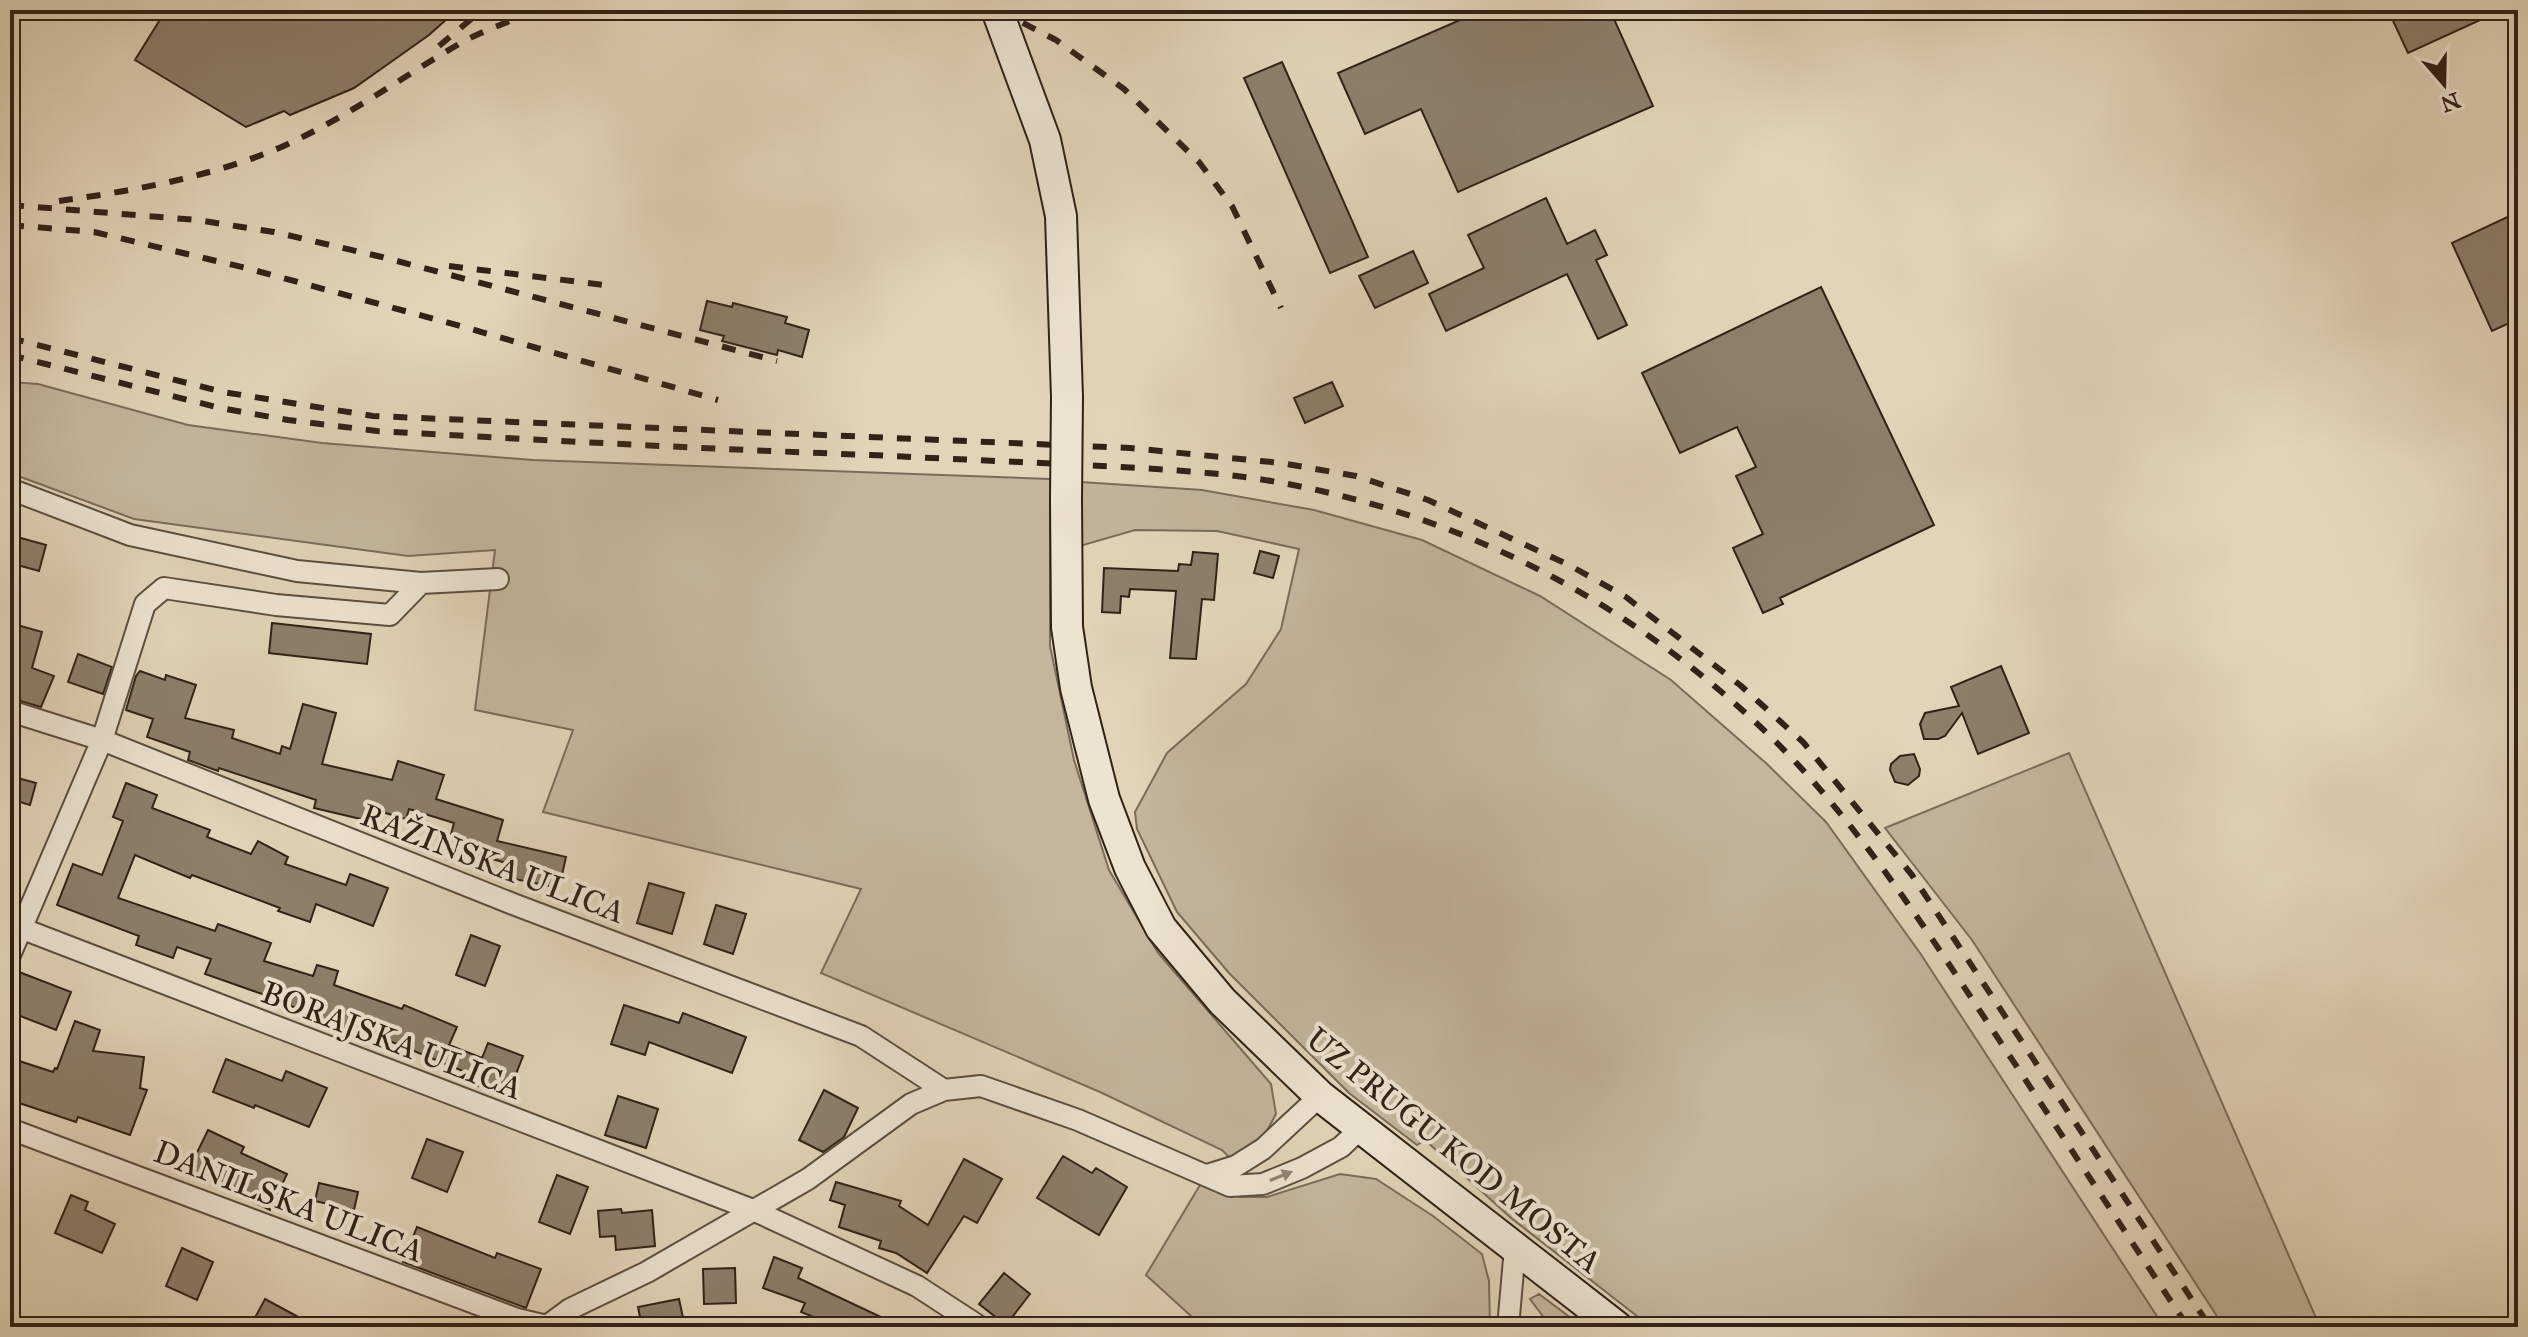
<svg xmlns="http://www.w3.org/2000/svg" width="2528" height="1337" viewBox="0 0 2528 1337" font-family="'IM FELL Great Primer',serif">
<rect width="100%" height="100%" fill="#e1d4b8"/>
<filter id="stains"><feTurbulence type="fractalNoise" baseFrequency=".0025" numOctaves="4"/><feColorMatrix values="0 0 0 0 .2 0 0 0 0 .09 0 0 0 0 .02 0 0 0 .5 -.17"/></filter>
<radialGradient id="worn" r=".72"><stop offset=".6" stop-color="#630" stop-opacity="0"/><stop offset="1" stop-color="#630" stop-opacity=".3"/></radialGradient>
<!-- green -->
<path fill="#c3b69d" stroke="#7a6c5a" stroke-width="2" d="M10,382L38,384L188,425L322,443L533,460L1050,479V646L1074,760L1109,870L1158,953L1271,1084L1276,1114L1262,1140L1231,1159L1222,1150L1100,1092L821,973L861,889L543,812L573,730L475,710L495,550L408,556L134,519L10,473Z
M1081,482L1202,490L1314,510L1422,540L1540,596L1671,680L1767,764L1826,822L1920,953L2164,1327H1651L1511,1218L1425,1140L1417,1145L1349,1093L1229,973L1177,912L1137,829L1135,812L1167,753L1246,684L1281,629L1299,549L1217,531L1135,530L1080,546Z
M2069,753L2320,1327H2224L1972,940L1885,828Z
M1340,1174L1376,1179L1433,1216L1482,1254L1489,1281L1490,1327H1203L1146,1275L1200,1185L1240,1197H1267Z
M1539,1294L1583,1327H1551L1530,1299Z"/>
<!-- building -->
<path fill="#8c7f6b" stroke="#302217" stroke-width="2" d="M166,10H457L429,35L354,88L290,115L284,111L246,127L135,60Z
M1483,10H1610L1653,106L1458,192L1421,109L1365,134L1338,73Z
M2388,10H2502L2408,53Z
M1282,62L1368,257L1330,273L1244,78Z
M1546,198L1567,244L1595,230L1607,255L1596,260L1627,325L1598,339L1567,274L1446,331L1429,294L1484,268L1468,235Z
M2518,212V319L2492,331L2452,243Z
M1413,251L1428,283L1375,308L1359,276Z
M1821,287L1934,525L1780,598L1783,604L1763,613L1733,548L1763,534L1736,476L1756,467L1737,427L1680,453L1642,373Z
M707,301L732,307L733,303L787,317L785,323L809,330L802,357L778,350L777,355L722,341L724,336L700,330Z
M1332,382L1343,406L1305,423L1294,398Z
M10,535L46,545L39,571L10,563Z
M1260,551L1279,556L1273,578L1254,573Z
M1193,552L1218,554L1214,600L1202,599L1196,659L1170,658L1176,591L1130,589L1129,597L1121,596L1120,613L1102,612L1104,568L1178,571L1179,564L1191,565Z
M10,623L42,632L32,668L54,676L41,707L10,698Z
M272,623L371,634L367,664L269,653Z
M78,654L112,667L103,694L68,682Z
M2001,666L2029,733L1978,754L1962,713L1945,736L1938,739H1924L1920,724L1925,713L1959,706L1951,687Z
M140,671L165,680L166,675L196,685L185,718L234,730L232,738L280,754L282,746L290,749L303,704L336,713L322,764L392,780L398,761L444,775L436,799L503,820L497,841L566,857L559,888L510,878L513,865L448,846L454,823L409,809L406,819L368,808L365,820L314,808L316,800L219,768L218,771L188,760L190,752L147,737L153,719L126,710L136,676Z
M1914,754L1920,769L1919,776L1908,785L1895,782L1890,770L1891,764L1900,756Z
M10,776L36,783L30,805L10,799Z
M126,783L157,795L152,808L210,830L207,837L251,854L258,841L288,857L285,864L346,885L350,874L388,888L373,926L316,904L310,922L278,911L280,908L192,875L190,878L135,855L118,898L215,931L218,924L271,943L264,961L313,976L317,965L338,971L334,985L402,1009L404,1005L457,1027L449,1045L482,1058L488,1043L523,1056L507,1097L460,1079L463,1071L380,1037L378,1042L322,1023V1026L300,1019L303,1010L264,998L265,995L205,974L211,959L177,947L173,958L136,945L139,936L57,905L73,864L102,875L123,821L113,817Z
M649,883L684,893L672,934L637,923Z
M716,905L746,914L733,954L704,944Z
M471,935L500,946L485,986L456,975Z
M19,972L71,992L56,1030L10,1012V996Z
M624,1005L679,1023L683,1013L746,1037L732,1073L649,1042L645,1055L611,1044Z
M75,1021L100,1030L93,1051L144,1057L140,1088L147,1090L130,1135L78,1117L76,1122L10,1100V1058L53,1072L55,1068L57,1069Z
M226,1059L282,1081L286,1071L327,1088L309,1127L255,1105L254,1108L213,1092Z
M824,1090L858,1108L844,1137L823,1152L799,1140Z
M618,1096L658,1109L646,1148L605,1135Z
M208,1130L244,1147L241,1153L287,1174L270,1210L188,1171Z
M427,1139L463,1152L447,1192L412,1178Z
M1063,1156L1092,1173L1096,1168L1127,1187L1099,1235L1037,1198Z
M964,1159L1002,1179L977,1223L964,1216L927,1273L896,1253L879,1248L881,1241L839,1227L845,1205L830,1200L836,1182L901,1201L899,1206L928,1225Z
M557,1175L588,1187L570,1234L539,1222Z
M319,1183L358,1192L354,1210L315,1201Z
M71,1195L88,1202L85,1210L115,1224L102,1253L55,1233Z
M621,1209L622,1213L652,1210L655,1246L616,1250L615,1236L600,1237L598,1211Z
M417,1227L495,1258L497,1253L541,1269L526,1308L403,1262Z
M182,1248L213,1262L197,1300L166,1286Z
M774,1257L802,1268L798,1278L902,1327H838L801,1312L805,1303L763,1288Z
M735,1268L736,1303L704,1304L703,1269Z
M1004,1273L1030,1294L1006,1325L979,1304Z
M265,1299L276,1305L317,1327H250Z
M679,1299L685,1327H642L638,1307Z"/>
<g fill="none" stroke-linecap="round" stroke-linejoin="round">
<!-- street casing -->
<g stroke="#5c4e3f" stroke-width="24">
<path id="street" d="M10,489L130,535L297,571L421,583L498,579
M10,711L102,740L513,904L861,1036L944,1090
M10,924L753,1210L917,1286L980,1327
M10,955L102,740L145,604L164,588L276,605L390,615L421,583
M10,1129L517,1319L547,1326
M1207,1175L1236,1166L1263,1149L1320,1096
M547,1326L570,1309L647,1272L808,1179L911,1104L944,1090L981,1086L1078,1120L1230,1186L1263,1184L1302,1168L1341,1147L1361,1128
M1508,1327L1515,1248"/>
</g>
<!-- secondary casing -->
<g stroke="#302217" stroke-width="34">
<path id="secondary" d="M997,10L1045,140L1061,216L1067,397
M1066,500L1067,627L1076,688L1104,799L1130,868L1161,928L1222,1001L1320,1096L1617,1327"/>
</g>
<!-- street -->
<use href="#street" stroke="#ece3d1" stroke-width="20"/>
<!-- secondary -->
<use href="#secondary" stroke="#ece3d1" stroke-width="30"/>
<!-- rail -->
<path stroke="#302217" stroke-width="6" stroke-dasharray="14 14" stroke-linecap="butt" d="M998,10L1056,40L1124,89L1199,162L1232,206L1281,308
M439,46L482,10
M59,201C133,191 210,177 279,148C343,120 399,79 459,44C483,30 512,21 537,10
M10,205L197,220L274,232L382,257L777,361
M10,225L94,232L246,268L464,327L718,400
M449,266L604,285
M10,338L223,392L373,416L1130,448L1281,463L1356,476L1428,500L1569,565L1626,597L1740,685L1803,742L1912,875L2210,1327
M10,355L220,408L288,420L377,431C541,440 706,449 871,455C948,459 1025,462 1102,466C1160,469 1220,472 1277,482C1466,516 1631,602 1769,735C1850,814 1914,911 1976,1005C2047,1112 2117,1220 2188,1327"/>
<!-- secondary-bridge casing -->
<g stroke="#302217" stroke-width="34" stroke-linecap="butt">
<path id="secondary-bridge" d="M1066,500L1067,397"/>
</g>
<!-- secondary-bridge -->
<use href="#secondary-bridge" stroke="#ece3d1" stroke-width="30"/>
</g>
<!-- one-way arrows -->
<defs><path id="oneway-solid" d="M-6-.8H1V-3.2L6.5 0L1 3.2V.8H-6Z" transform="scale(2)"/></defs>
<use fill="#8e8274" href="#oneway-solid" transform="translate(1281 1176) rotate(-22)"/>
<g text-anchor="middle" stroke-width="8" stroke-linejoin="round" paint-order="stroke">
<!-- street labels -->
<g font-size="32" fill="#302217" stroke="#ece3d1">
<text transform="translate(493 863) rotate(21)" y="11">RAŽINSKA ULICA</text>
<text transform="translate(392 1040) rotate(21)" y="11">BORAJSKA ULICA</text>
<text transform="translate(1454 1150) rotate(39)" y="11">UZ PRUGU KOD MOSTA</text>
<text transform="translate(289 1201) rotate(21)" y="11">DANILSKA ULICA</text>
</g>
</g>
<!-- margin -->
<rect width="2528" height="1337" fill="none" stroke="#e1d4b8" stroke-width="40"/>
<rect x="12" y="12" width="2504" height="1313" fill="none" stroke="#302217" stroke-width="4"/>
<rect x="20" y="20" width="2488" height="1297" fill="none" stroke="#302217" stroke-width="2"/>
<!-- north arrow -->
<g transform="translate(2444 84) rotate(160)" stroke="#ece3d1" stroke-width="6" paint-order="stroke">
<path d="M0-6L14 30L0 20L-14 30Z" fill="#302217"/>
<text y="-12" font-size="22" font-weight="bold" text-anchor="middle" fill="#302217">N</text>
</g>
<rect width="100%" height="100%" filter="url(#stains)"/>
<rect width="100%" height="100%" fill="url(#worn)"/>
</svg>
